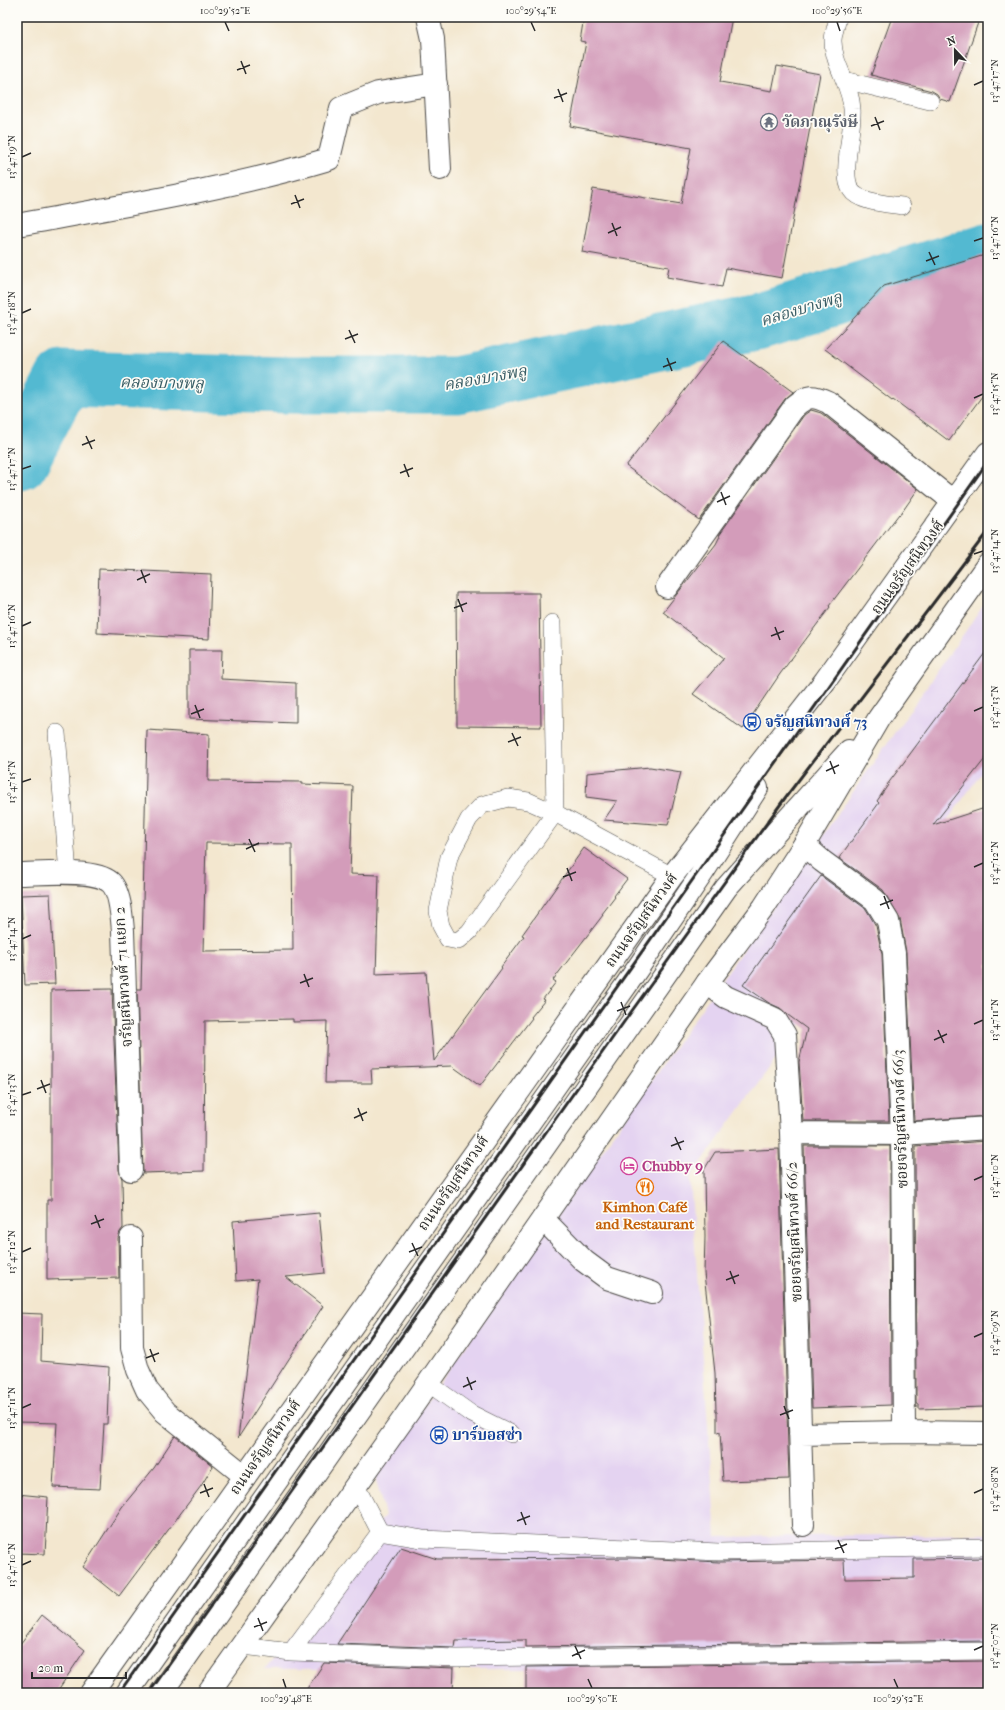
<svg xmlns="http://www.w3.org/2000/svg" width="1005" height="1710" viewBox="0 0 1005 1710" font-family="'IM FELL French Canon','Noto Serif Thai',serif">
<rect width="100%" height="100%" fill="#fdfcf7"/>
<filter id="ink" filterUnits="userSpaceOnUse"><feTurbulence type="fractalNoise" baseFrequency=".025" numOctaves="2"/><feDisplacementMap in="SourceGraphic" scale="8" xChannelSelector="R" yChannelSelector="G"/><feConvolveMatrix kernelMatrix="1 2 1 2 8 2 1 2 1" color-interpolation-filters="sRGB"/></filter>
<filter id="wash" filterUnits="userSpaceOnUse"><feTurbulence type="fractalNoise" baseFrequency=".012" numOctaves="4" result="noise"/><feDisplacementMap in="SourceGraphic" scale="16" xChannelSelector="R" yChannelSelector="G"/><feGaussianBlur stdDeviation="0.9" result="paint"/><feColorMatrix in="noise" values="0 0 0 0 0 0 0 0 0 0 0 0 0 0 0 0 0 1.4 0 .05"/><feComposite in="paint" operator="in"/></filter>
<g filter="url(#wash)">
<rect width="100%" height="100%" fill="#f3e7cf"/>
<!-- built -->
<path fill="#e4d3f1" d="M988,599V764L690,1178L716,1537L988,1534V1669H265L385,1515L375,1476Z"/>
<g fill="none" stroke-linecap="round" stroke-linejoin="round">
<!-- river -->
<path stroke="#53b9d1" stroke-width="57" d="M17,462H20L63,379L289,385H456L760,321L988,251"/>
</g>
<g id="blocks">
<!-- building -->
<path fill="#d39cba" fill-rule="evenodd" d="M584,17H732L720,82L772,91L777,66L820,74L782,278L726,268L722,287L667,277L669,267L582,252L593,189L681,204L691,148L570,126L586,42L580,41Z
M892,17H980L950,102L940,99L937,94L932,91L871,75Z
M988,254V388L949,441L893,399L892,400L825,349L884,286Z
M723,341L793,392L785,399L699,520L626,466Z
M811,410L821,413L918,489L900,515L899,514L829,606L830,607L780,674L743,729L693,694L724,658L663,612L716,544L720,536L719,535L804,415Z
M99,569L211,574L209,639L97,633Z
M456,593H539L541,727L457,726Z
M988,649V755L933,825L988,807V1116L914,1121L906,952L900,919L883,890L839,858L879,803L877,801L888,785H887Z
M189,650H222L221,679L296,683V723L189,719Z
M147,730L209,734L208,781L302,782V784L353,786L350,874L379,875L376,974L426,972L434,1061L502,968L501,967L524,936L522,935L584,848L627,879L614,896L615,897L602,914L603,915L590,932L553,980L556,982L543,999L545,1000L531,1017L532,1018L480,1086L452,1066L371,1069L372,1083H325L327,1021L293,1022V1019L205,1021L204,1171L143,1173L137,989H141ZM206,843L292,844L293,950L203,951Z
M650,767L681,772L668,825L604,820L617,801L586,797L587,773Z
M821,876L866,909L876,926L882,954L889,1121H803L799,1062L807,1029L788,1015L780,1008L769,1003L743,985Z
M50,894L55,984L25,985L21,895Z
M112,989L119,1170L122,1179L123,1228L120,1232L118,1238L119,1278L47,1280V1200H51V990Z
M988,1141V1308L985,1407L918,1409V1404H916L915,1146Z
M804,1146H890L891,1405L812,1408Z
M779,1149L789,1479L723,1481L720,1432L717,1433V1412H716L715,1373L704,1273L705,1237L704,1170L715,1152Z
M319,1213L325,1273L286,1277L323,1306L238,1438L258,1279L236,1281L233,1221Z
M17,1313L42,1314L41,1361L109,1367L107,1424H104L100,1489L53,1487L57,1423L17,1422Z
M175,1436L213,1466L201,1486L119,1596L83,1567L122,1507L154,1468Z
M17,1494L48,1497L45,1554L17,1553Z
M401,1547L437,1559L638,1558L719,1562L844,1560L845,1579L914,1578V1559L988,1558V1641L526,1647V1640L456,1641L455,1648L337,1644Z
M42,1615L85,1650L56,1693H17V1648Z
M988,1661V1693H526V1667Z
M324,1663L454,1668L453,1693H304Z"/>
</g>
</g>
<g filter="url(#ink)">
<use href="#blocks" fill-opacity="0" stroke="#494744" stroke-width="1"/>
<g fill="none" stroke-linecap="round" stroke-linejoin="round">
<!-- lane casing -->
<g stroke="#494744" stroke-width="18">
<path id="lane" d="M838,17C837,24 833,33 833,41C833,65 851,85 852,109C854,129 840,174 851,190C858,202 888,204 902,206
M844,80L930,101
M552,623L555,813L469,932L458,941L448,939L441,926L438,911L449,857L469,819L482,805L508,798L528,801L555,813L672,876
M57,733L68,874
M428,1383L470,1413L512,1434
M356,1486L380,1532L422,1539L719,1552L988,1547
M243,1646L291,1652L457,1658L988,1651
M291,1652L380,1532"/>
</g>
<!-- street casing -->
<g stroke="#494744" stroke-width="24">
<path id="street" d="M428,17L433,39L440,169
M17,225C121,206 228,189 329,159L341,108L378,93L436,84
M667,587L795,406C808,395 813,395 828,402L954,502
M804,845L822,861L875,900L888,921L894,953L902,1134L904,1432
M17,874C39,874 94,868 110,882C120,890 122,919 123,931L131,1170
M707,983L726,997L775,1019L785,1035L791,1133L803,1525
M791,1133L902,1134L988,1128
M543,1219L584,1261L607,1278L652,1293
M131,1238L132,1348L138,1370L147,1390L165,1412L245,1476
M800,1434L904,1432L988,1433"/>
</g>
<!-- primary casing -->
<g stroke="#494744" stroke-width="24">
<path id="primary" d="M91,1693L672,876L825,681L988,453
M127,1693L627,984L703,872L757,788
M161,1693L726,888L849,751
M208,1693L402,1421L707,983L764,907L804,845L879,718L988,564"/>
</g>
<!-- lane -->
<use href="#lane" stroke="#fff" stroke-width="17"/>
<!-- street -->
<use href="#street" stroke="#fff" stroke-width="22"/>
<!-- primary -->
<use href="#primary" stroke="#fff" stroke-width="22"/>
<!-- rail -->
<path stroke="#2b2b2b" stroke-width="3" d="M119,1693L988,461
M149,1693L626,1019L785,798L988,531"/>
</g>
</g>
<!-- ticks -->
<path fill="none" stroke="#2b2b2b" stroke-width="1.5" d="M225,22L229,31M531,22L535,31M837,22L840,31M241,61L246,74M237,70L250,65M974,85L983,81M558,89L563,102M554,98L567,93M875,117L880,130M871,126L884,121M22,157L31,153M295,195L300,208M291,204L304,199M612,223L617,236M608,233L621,227M974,241L983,238M929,252L935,265M926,261L939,256M22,313L31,309M349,330L355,343M345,339L358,334M667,358L672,371M663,367L676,362M974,398L983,394M86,436L92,449M82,445L95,440M404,464L409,477M22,469L31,466M400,473L413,468M721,492L726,505M717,502L730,496M974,554L983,551M141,570L146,583M137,580L150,574M458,599L463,612M454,608L467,603M22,626L31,622M775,627L780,640M771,636L784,631M195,705L200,718M974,711L983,707M191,714L204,709M512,733L518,746M508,742L521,737M830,761L835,774M826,771L839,765M22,782L31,779M249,839L255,852M246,849L259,843M974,867L983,863M567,868L572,881M563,877L576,872M884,896L889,909M880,905L893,900M22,939L31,935M304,974L309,987M300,983L313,978M621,1002L626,1015M617,1011L630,1006M974,1024L983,1020M938,1030L944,1043M934,1040L947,1034M41,1080L46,1093M37,1089L50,1084M22,1095L31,1092M358,1108L363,1121M354,1118L367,1112M675,1137L681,1150M671,1146L684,1141M974,1180L983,1176M95,1215L100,1228M91,1224L104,1219M412,1243L418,1256M22,1252L31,1248M409,1252L422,1247M730,1271L735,1284M726,1280L739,1275M974,1337L983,1333M150,1349L155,1362M146,1358L159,1353M467,1377L472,1390M463,1387L476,1381M784,1406L789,1419M22,1408L31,1404M780,1415L793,1410M204,1484L209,1497M200,1493L213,1488M974,1493L983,1489M521,1512L526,1525M517,1521L530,1516M838,1540L844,1553M835,1549L847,1544M22,1565L31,1561M258,1618L263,1631M254,1627L267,1622M575,1646L581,1659M974,1650L983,1646M572,1656L585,1650M283,1679L286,1688M588,1679L592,1688M894,1679L898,1688"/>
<!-- icons -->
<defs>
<g id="temple-ring" transform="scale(0.9)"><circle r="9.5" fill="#fdfcf7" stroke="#6b7280" stroke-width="1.5"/><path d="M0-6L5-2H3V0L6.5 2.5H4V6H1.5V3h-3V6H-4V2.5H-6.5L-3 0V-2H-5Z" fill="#6b7280"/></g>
<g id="bus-ring" transform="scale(0.9)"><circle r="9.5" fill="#fdfcf7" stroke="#1a4fb4" stroke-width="1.5"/><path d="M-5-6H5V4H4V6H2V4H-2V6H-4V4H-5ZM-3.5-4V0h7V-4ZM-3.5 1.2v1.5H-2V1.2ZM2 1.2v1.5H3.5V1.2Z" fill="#1a4fb4"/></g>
<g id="hotel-ring" transform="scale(0.9)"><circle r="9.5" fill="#fdfcf7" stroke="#d1479c" stroke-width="1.5"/><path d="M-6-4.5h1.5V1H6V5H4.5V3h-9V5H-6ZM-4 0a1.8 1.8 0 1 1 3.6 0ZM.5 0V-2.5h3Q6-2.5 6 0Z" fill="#d1479c"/></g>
<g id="restaurant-ring" transform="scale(0.9)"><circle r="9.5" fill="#fdfcf7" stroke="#e8710a" stroke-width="1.5"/><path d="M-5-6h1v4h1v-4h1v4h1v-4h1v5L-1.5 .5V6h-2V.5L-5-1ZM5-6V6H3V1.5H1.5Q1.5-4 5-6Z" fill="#e8710a"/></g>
</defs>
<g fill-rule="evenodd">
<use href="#temple-ring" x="769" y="122"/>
<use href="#bus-ring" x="752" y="722"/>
<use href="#hotel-ring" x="629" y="1166"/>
<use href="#restaurant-ring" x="645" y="1187"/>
<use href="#bus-ring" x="439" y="1435"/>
</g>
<g text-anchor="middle" stroke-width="3.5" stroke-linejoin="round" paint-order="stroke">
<!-- worship labels -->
<g font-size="15" font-weight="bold" fill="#5b616d" stroke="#fdfcf7" text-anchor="start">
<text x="782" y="127">วัดภาณุรังษี</text>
</g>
<!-- street labels -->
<g font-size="15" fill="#2b2b2b" stroke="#fdfcf7">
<text transform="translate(907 567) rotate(-54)" y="5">ถนนจรัญสนิทวงศ์</text>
<text transform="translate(641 920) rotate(-54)" y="5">ถนนจรัญสนิทวงศ์</text>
<text transform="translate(123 977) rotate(-93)" y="5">จรัญสนิทวงศ์ 71 แยก 2</text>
<text transform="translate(900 1119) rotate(-92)" y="5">ซอยจรัญสนิทวงศ์ 66/3</text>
<text transform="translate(453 1183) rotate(-55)" y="5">ถนนจรัญสนิทวงศ์</text>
<text transform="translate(794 1232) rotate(-92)" y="5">ซอยจรัญสนิทวงศ์ 66/2</text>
<text transform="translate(265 1447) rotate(-55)" y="5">ถนนจรัญสนิทวงศ์</text>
</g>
<!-- transit labels -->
<g font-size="15" font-weight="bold" fill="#164399" stroke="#fdfcf7" text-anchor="start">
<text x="765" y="727">จรัญสนิทวงศ์ 73</text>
<text x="452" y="1440">บาร์บอสซ่า</text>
</g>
<!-- hotel labels -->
<g font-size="15" font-weight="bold" fill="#b23c85" stroke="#fdfcf7" text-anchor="start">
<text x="642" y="1171">Chubby 9</text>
</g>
<!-- food labels -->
<g font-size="15" font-weight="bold" fill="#c56008" stroke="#fdfcf7">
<text x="645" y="1212">Kimhon Café<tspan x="645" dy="17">and Restaurant</tspan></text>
</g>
<!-- water labels -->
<g font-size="16" font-style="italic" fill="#395d65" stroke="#fdfcf7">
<text transform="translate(801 308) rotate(-17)" y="6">คลองบางพลู</text>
<text transform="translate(485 377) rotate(-10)" y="6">คลองบางพลู</text>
<text transform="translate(162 382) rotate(1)" y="6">คลองบางพลู</text>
</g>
</g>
<!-- margin -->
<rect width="1005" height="1710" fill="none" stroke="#fdfcf7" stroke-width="44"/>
<!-- north arrow -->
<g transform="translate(955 50) rotate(338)" stroke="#fdfcf7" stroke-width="3" paint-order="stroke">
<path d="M0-3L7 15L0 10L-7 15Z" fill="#2b2b2b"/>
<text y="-6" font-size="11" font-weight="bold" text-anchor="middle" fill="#2b2b2b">N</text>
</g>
<!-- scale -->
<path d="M32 1672v6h94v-6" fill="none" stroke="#2b2b2b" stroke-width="2"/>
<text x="38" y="1672" font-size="12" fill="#2b2b2b" stroke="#fdfcf7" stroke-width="3" paint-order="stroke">20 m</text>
<rect x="22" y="22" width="961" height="1666" fill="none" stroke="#2b2b2b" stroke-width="1.5"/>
<g font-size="10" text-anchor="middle" fill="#2b2b2b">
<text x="225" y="14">100°29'52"E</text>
<text x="531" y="14">100°29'54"E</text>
<text x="837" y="14">100°29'56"E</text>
<text transform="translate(994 81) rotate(-90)" y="4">13°47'17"N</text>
<text transform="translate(11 157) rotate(-90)" y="4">13°47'19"N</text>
<text transform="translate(994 238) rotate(-90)" y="4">13°47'16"N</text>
<text transform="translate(11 313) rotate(-90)" y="4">13°47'18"N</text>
<text transform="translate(994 394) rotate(-90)" y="4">13°47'15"N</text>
<text transform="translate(11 469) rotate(-90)" y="4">13°47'17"N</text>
<text transform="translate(994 551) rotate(-90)" y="4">13°47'14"N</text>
<text transform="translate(11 626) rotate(-90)" y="4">13°47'16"N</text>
<text transform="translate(994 707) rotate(-90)" y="4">13°47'13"N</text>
<text transform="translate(11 782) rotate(-90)" y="4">13°47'15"N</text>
<text transform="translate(994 863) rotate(-90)" y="4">13°47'12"N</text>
<text transform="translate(11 939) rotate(-90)" y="4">13°47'14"N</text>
<text transform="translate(994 1020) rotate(-90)" y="4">13°47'11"N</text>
<text transform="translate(11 1095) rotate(-90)" y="4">13°47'13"N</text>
<text transform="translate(994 1176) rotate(-90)" y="4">13°47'10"N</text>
<text transform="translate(11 1252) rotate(-90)" y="4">13°47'12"N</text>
<text transform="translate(994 1333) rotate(-90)" y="4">13°47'09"N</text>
<text transform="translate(11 1408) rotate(-90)" y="4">13°47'11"N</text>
<text transform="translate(994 1489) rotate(-90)" y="4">13°47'08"N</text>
<text transform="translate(11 1565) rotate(-90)" y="4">13°47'10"N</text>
<text transform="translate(994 1646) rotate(-90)" y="4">13°47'07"N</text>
<text x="286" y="1702">100°29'48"E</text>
<text x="592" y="1702">100°29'50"E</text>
<text x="898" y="1702">100°29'52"E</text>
</g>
</svg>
